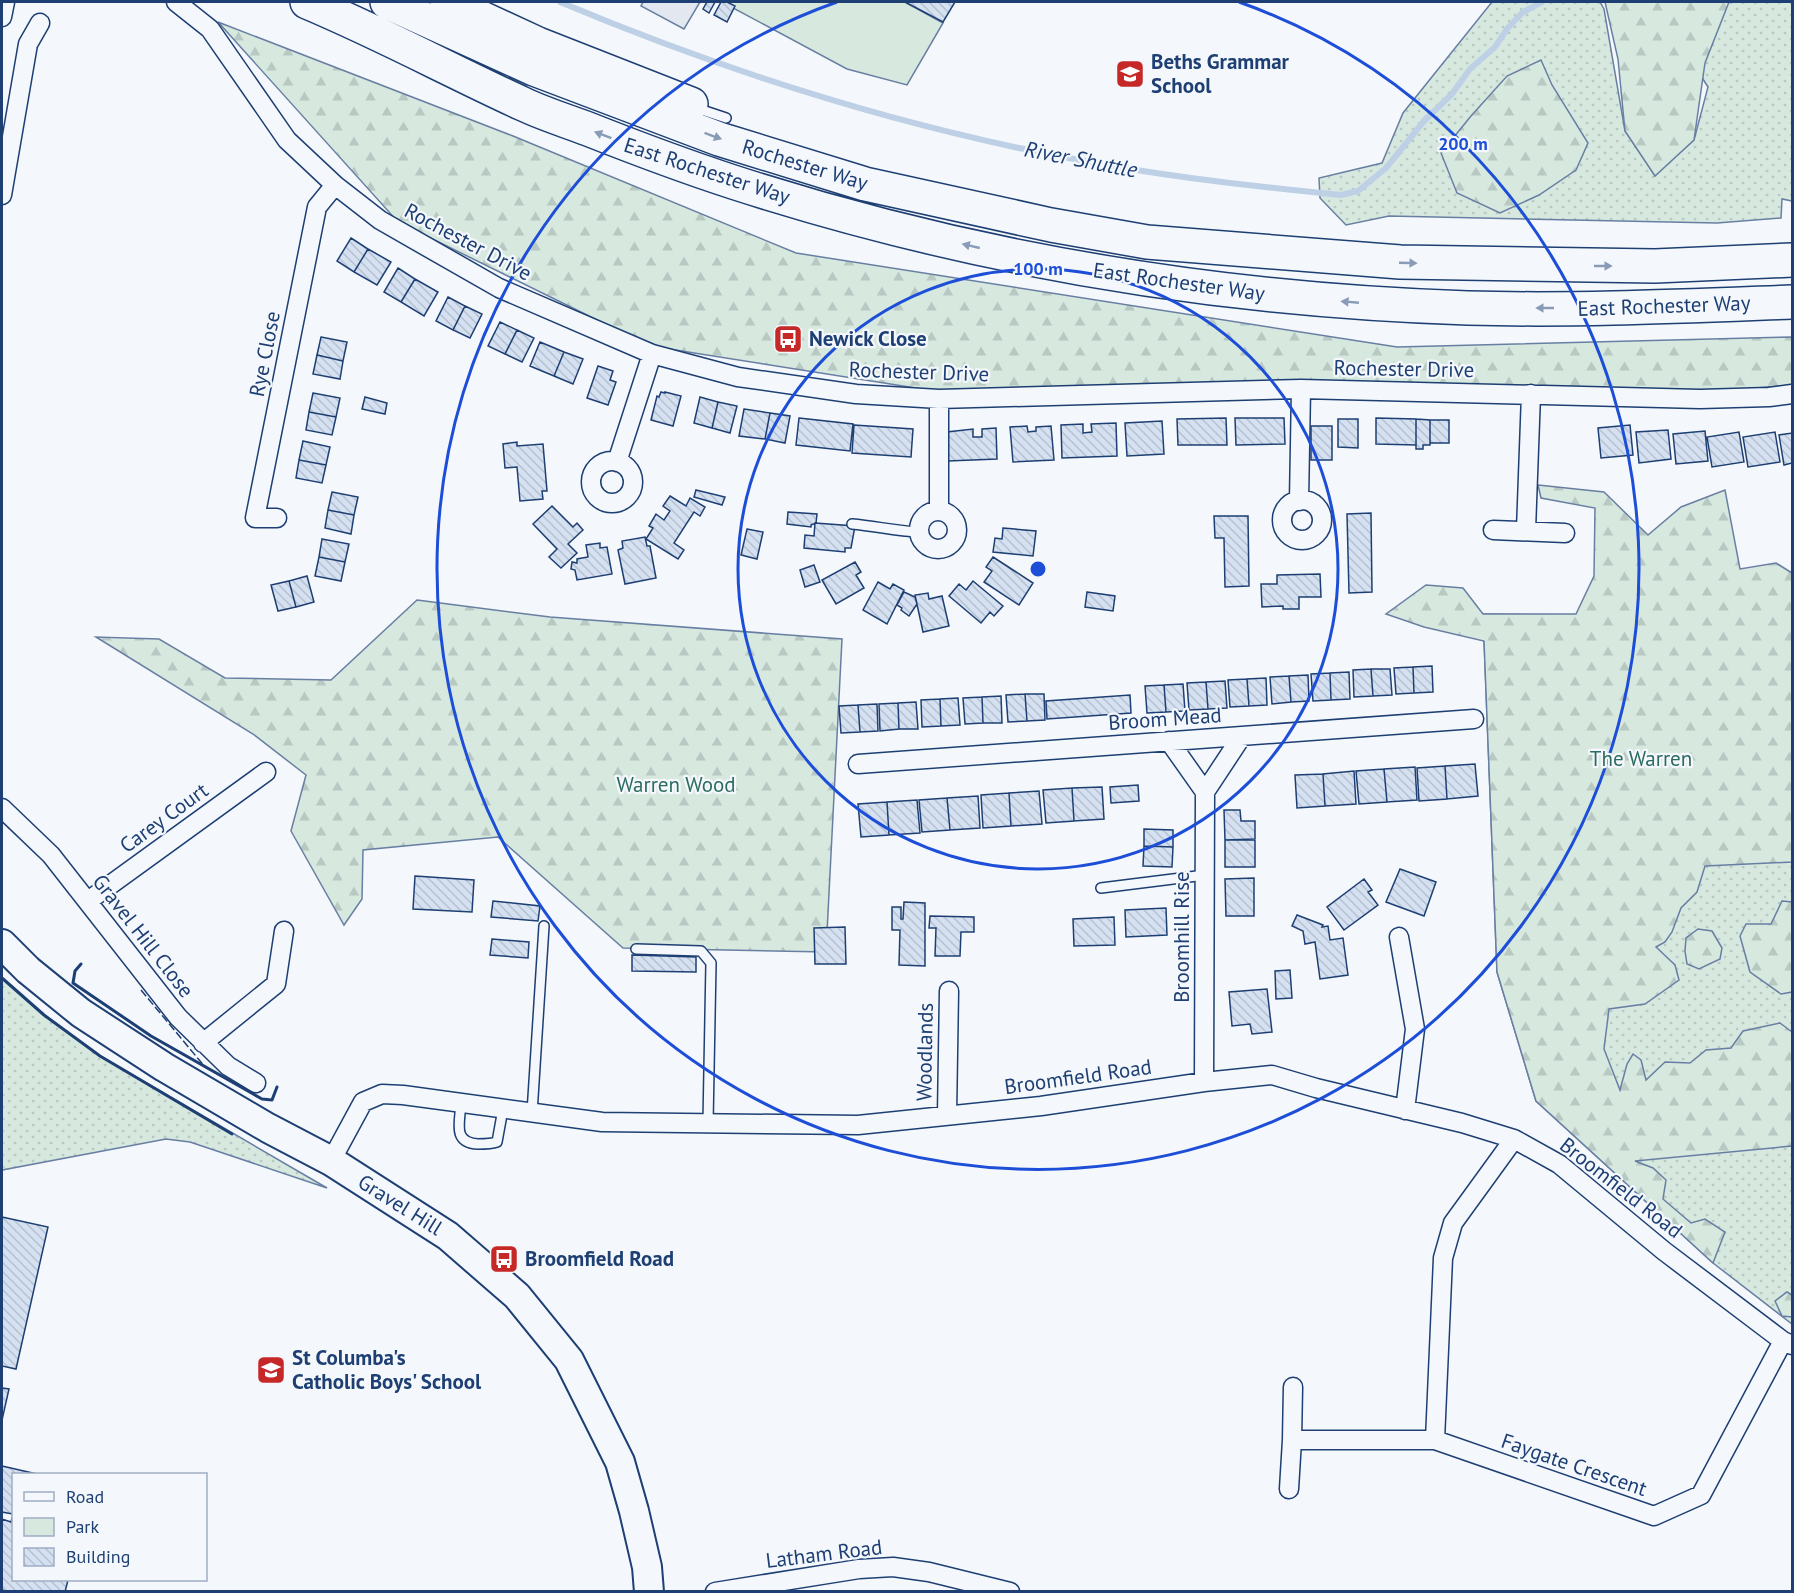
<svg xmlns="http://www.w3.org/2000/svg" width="1794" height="1593" viewBox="0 0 1794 1593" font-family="'PT Sans',sans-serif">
<defs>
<pattern id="green-dots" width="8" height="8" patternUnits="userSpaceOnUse" patternTransform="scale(1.5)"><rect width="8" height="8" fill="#d7e8df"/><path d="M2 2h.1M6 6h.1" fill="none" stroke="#b8c8c3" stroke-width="1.8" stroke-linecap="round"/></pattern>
<pattern id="forest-firs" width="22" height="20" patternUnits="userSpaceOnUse" patternTransform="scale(1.5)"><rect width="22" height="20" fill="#d7e8df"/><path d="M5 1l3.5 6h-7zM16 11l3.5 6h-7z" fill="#b8c8c3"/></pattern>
<pattern id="building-back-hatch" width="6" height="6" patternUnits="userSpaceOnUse" patternTransform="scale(1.5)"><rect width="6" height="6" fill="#d5e0f0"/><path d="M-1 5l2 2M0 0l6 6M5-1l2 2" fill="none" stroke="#b6c1d1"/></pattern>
</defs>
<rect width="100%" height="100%" fill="#f4f7fb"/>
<!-- green -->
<path fill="url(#green-dots)" stroke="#687fa3" stroke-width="1.5" d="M1492,2H1600L1604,9L1625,131L1655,175L1694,140L1708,87L1654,2H1792V201L1782,199L1781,218L1717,223L1389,216L1346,225L1320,198L1319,178L1382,163L1403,113Z
M1792,582V1324L1713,1263L1536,1101L1497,972L1483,614L1576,615Z
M2,978L44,1015L100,1056L327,1188L190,1142L166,1139L2,1170Z"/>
<!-- forest -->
<path fill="url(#forest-firs)" stroke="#687fa3" stroke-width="1.5" d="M1605,2H1729L1705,63L1694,140L1655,176L1625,131L1618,59Z
M218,22L513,136L796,253L1397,347L1792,337V385L1733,390L1211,387L941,392L650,346L398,222Z
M1541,60L1552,85L1588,143L1576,170L1539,195L1500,213L1457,193L1441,153L1471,116L1507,76Z
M1538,485L1604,492L1648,535L1681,507L1725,490L1740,569L1776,563L1792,573V862L1705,866L1697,892L1681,908L1672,932L1665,942L1656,947L1675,965L1679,980L1645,1004L1609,1009L1604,1049L1620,1090L1627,1064L1633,1054L1641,1060L1646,1080L1665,1062L1690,1063L1706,1050L1731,1048L1743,1031L1780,1023L1792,1032V1146L1635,1161L1653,1168L1666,1180L1663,1199L1691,1223L1705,1219L1725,1232L1713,1263L1536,1101L1497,972L1484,641L1424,627L1386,614L1426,585L1463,588L1483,614H1576L1594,576L1595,508L1541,498Z
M417,600L550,617L842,639L826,952L623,948L498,837L363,850L362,899L344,925L291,831L306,775L253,734L96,637L159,639L225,678L331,680Z
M1782,901L1792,902V992L1781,994L1750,972L1740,936L1746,924H1771Z
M1698,929L1712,931L1722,948L1720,959L1699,969L1687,964L1685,951L1686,938Z
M1787,1292L1792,1295V1317L1782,1316L1775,1301Z"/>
<!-- pitch -->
<path fill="#d7e8df" stroke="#687fa3" stroke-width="1.5" d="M722,2H905L943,23L907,85L847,69Z"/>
<!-- parking -->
<path fill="#e3e8f0" stroke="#687fa3" stroke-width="1.5" d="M643,2H700L684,29L641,6Z"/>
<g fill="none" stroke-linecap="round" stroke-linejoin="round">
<!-- stream -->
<path stroke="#bed0e5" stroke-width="6" d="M560,2C734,75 921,133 1107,165C1185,179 1263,187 1341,195L1358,191L1386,168L1424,121L1452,94L1470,69L1495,47L1507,29L1523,12L1542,2"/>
</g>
<!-- building -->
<path fill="url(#building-back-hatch)" stroke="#1d3f73" stroke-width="1.5" d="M707,2H715L709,13L703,9Z
M721,2H727L735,6L727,22L714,15Z
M905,2H955L943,22Z
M351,238L368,249L354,272L337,261Z
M368,249L391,262L377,285L354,272Z
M398,268L415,279L401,302L384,292Z
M415,279L438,292L424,316L401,302Z
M448,297L465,306L453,330L436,321Z
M465,306L482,314L470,338L453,330Z
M500,322L517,330L505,354L488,346Z
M517,330L534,338L522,362L505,354Z
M321,337L347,342L343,361L317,355Z
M540,342L564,352L554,376L530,366Z
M564,352L583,359L573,384L554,376Z
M317,355L343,361L340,379L313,374Z
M598,366L613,371L610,380L616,382L608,405L587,398Z
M661,392L665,393V392L681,396L673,426L651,420L657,396L659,397Z
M313,393L340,398L336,417L309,412Z
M365,397L387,403L385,414L362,409Z
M700,397L718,402L712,428L694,423Z
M718,402L737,406L730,433L712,428Z
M744,409L770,413L765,439L739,436Z
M309,412L336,417L332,435L306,430Z
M770,413L790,416L785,443L765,439Z
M799,418L853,424L850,451L796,445Z
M1226,418L1227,445H1178L1177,419Z
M1235,418H1284L1285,444L1236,445Z
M1376,418L1416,419V445L1376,444Z
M1338,419H1358V448L1338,447Z
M1416,419L1430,420V445H1423V449H1416Z
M1430,420H1449V443H1430Z
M1162,421L1164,454L1127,456L1125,423Z
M1116,423L1117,456L1062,458L1061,425L1083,424V433L1092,432L1091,424Z
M854,425L913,429L911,457L852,453Z
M1630,425L1633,455L1601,458L1598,428Z
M1027,426L1028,432L1036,431V427L1051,426L1054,460L1013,462L1010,427Z
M1311,426H1332V460H1311Z
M996,428L997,459L948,461L947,432L973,429V437H982V429Z
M1668,430L1671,459L1639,463L1636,432Z
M1705,431L1708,461L1676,464L1673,434Z
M1739,432L1744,462L1712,467L1707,437Z
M1775,432L1780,462L1748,467L1743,437Z
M1792,433V463L1784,465L1779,435Z
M303,441L330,447L326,465L299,460Z
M517,442V446L543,444L547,491H542L543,499L520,501L517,467L505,468L503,444Z
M299,460L326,465L322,483L296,478Z
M696,490L725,497L722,505L694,497Z
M332,492L358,497L354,515L328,510Z
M670,496L686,506L690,498L705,507L700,516L694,512L674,543L684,550L678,559L646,539L653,528L649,526L656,514L664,520L670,511L663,506Z
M552,506L573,527L577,523L583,530L568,544L577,553L561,568L549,557L557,549L533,524Z
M328,510L354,515L351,534L325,528Z
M788,512L817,514L816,523L811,525V527L787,524Z
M1371,513L1372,592L1349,593L1347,514Z
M1214,516H1248L1249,586L1225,587L1224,538H1215Z
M815,523L855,526L851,548H845V552L804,548L805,535L814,536Z
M1003,528L1036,531L1033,556L993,552L995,538L1002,539Z
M747,529L763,532L757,559L741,555Z
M645,537L647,546H650L656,578L625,584L618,550L623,548L622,541Z
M322,539L349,544L345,562L319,557Z
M600,543V548L607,547L612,574L577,580L575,570L571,569L572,562L577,563V559L588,557L586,545Z
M319,557L345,562L341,581L315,576Z
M993,557L1033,583L1019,605L984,582L992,571L986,567Z
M855,562L861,572L856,575L864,588L836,604L822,580Z
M814,565L820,582L805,587L800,570Z
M1320,574L1321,597H1299V609H1283V606L1262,607L1261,584H1277V575Z
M307,576L314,602L296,607L289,581Z
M289,581L296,607L278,611L271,585Z
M973,581L1003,606L994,616L990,612L981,623L949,596L959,584L966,590Z
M878,582L890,589L893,584L904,590L887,624L863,610Z
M904,592L915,597L917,604L909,616L901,610L902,608L897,605Z
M1087,592L1115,596L1113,611L1085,607Z
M928,593L929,599L942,596L949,626L923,632L915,595Z
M1432,666L1433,692L1414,693L1413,667Z
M1413,667L1414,693L1396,694L1394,668Z
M1371,669H1390L1392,695L1373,696Z
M1371,669L1373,696L1354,697L1353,670Z
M1349,672L1350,699L1331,700L1330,673Z
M1330,673L1331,700L1313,701L1311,674Z
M1308,675L1309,701L1291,702L1289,676Z
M1289,676L1291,702L1272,704L1270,677Z
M1266,678L1267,705L1249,706L1247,679Z
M1247,679L1249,706L1230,707L1228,680Z
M1225,681L1227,708L1208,709L1206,682Z
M1206,682L1208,709L1189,710L1187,683Z
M1183,684L1185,711L1166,712L1164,685Z
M1164,685L1166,712L1147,713L1145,686Z
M1025,694H1044L1045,720L1027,721Z
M1025,694L1027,721L1008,722L1006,695Z
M1130,695L1131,713L1047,719L1046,701Z
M1001,696L1002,723H983L982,697Z
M982,697L983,723L965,724L963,698Z
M958,698L960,725L941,726L940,699Z
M940,699L941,726L922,727L921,700Z
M916,702L918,729H899L898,703Z
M898,703L899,729L880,731L879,704Z
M877,704L878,731L860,732L858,705Z
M858,705L860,732L841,733L839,706Z
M1475,764L1478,796L1447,799L1445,766Z
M1445,766L1447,799L1419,801L1417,768Z
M1415,767L1417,800L1387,802L1384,769Z
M1384,769L1387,802L1359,804L1356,771Z
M1354,771L1356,804L1325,806L1323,774Z
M1323,774L1325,806L1297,808L1295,775Z
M1138,785L1139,801L1111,803L1110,787Z
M1102,787L1104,819L1074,821L1072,788Z
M1072,788L1074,821L1046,823L1043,790Z
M1039,791L1042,824L1011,826L1009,793Z
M1009,793L1011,826L983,828L981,795Z
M978,796L980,828L950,830L947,798Z
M947,798L950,830L922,832L919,800Z
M917,800L920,833L889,835L887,802Z
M887,802L889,835L861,837L858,804Z
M1224,810H1240L1241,821H1255V839L1225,840Z
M1144,829L1173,830V847L1144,846Z
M1225,840H1255V867H1225Z
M1144,846L1173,847L1172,867L1143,866Z
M1400,869L1436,882L1424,916L1386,902Z
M415,876L474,880L472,912L413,909Z
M1254,878V916H1226L1225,879Z
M1364,879L1372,890L1368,892L1378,905L1344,930L1327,907Z
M493,901L540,906L538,921L491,917Z
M904,902L925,903V966L899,965L900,930H892V907H901V919H903Z
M1166,908L1167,935L1126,937L1125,910Z
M1297,915L1323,925L1322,927L1328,926L1330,940L1343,938L1348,975L1320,979L1315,942L1305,944L1303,931L1292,926Z
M930,916L974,917V932H961L960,956H935L936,928H929Z
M1114,917L1115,945L1074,946L1073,919Z
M845,927L846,964H815L814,928Z
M492,939L529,942L528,958L490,955Z
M632,955L696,957V972L632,971Z
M1290,970L1292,998L1276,999L1275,971Z
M1267,989L1272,1032L1252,1034L1250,1024L1232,1026L1229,992Z
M2,1217L48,1227L16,1369L2,1366Z
M2,1388L9,1389L2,1420Z
M2,1466L37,1474H14V1580H68L65,1592H9L2,1590V1519L11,1522L13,1514L2,1512Z"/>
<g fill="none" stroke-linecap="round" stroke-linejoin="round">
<!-- lane casing -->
<g stroke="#1d3f73" stroke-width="12">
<path id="lane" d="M696,108L726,118
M852,524C875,526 896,531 918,532
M1101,888L1205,875
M636,949L701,951L711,963L708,1123
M461,1103C460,1122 452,1143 478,1144C484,1144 491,1144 497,1142L503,1109
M532,1113L544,926"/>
</g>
<!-- street casing -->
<g stroke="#1d3f73" stroke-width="21">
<path id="street" d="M176,2L210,29L287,140L335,185L380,220L499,288L652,354L738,377L856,394L939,399L1301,389L1700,399L1769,397L1792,394
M2,17L5,2
M2,195L28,44L40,23
M591 482a21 21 0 1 1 42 0a21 21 0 1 1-42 0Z
M617,462L652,354
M1282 520a20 20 0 1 1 40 0a20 20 0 1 1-40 0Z
M1299,501L1301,389
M939,510V399
M919 530a19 19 0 1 1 38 0a19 19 0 1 1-38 0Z
M277,518H255L317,207L335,185
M1493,530L1565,533
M1526,530L1531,394
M1169,741L1205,792
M858,764L1474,719
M2,808L51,855L178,1017L228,1066L256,1083
M88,901L266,772
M1399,937L1415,1029L1405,1110
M203,1043L276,984L284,931
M1204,1082L1205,792L1242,736
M947,1115L949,991
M1514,1139L1453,1223L1443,1258L1435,1440L1654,1516L1701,1495L1783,1341
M331,1161L363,1102L382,1094L403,1095L602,1122L858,1125L1041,1106L1204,1082L1272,1075L1316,1088L1462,1123L1514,1139L1559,1164L1664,1251L1783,1341L1792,1345
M1293,1387L1292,1440H1435
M1289,1489L1292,1440
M715,1592L859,1569L893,1567L929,1572L1010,1592"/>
</g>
<!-- primary casing -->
<g stroke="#1d3f73" stroke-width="32">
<path id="primary" d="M2,944L28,970L81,1013L164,1067L268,1128L331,1161L448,1236L517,1296L569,1360L620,1462L634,1511L647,1567L649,1592"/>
</g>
<!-- highway casing -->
<g stroke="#1d3f73" stroke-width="36">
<path id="highway" d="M307,2C381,33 451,71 523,104C544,114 567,121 588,129C636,148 684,166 733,182C971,259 1219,300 1468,308C1576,311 1685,306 1792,302
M387,2L534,69L719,139L865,184L1051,225L1147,242L1400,262L1655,266L1792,260
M447,2L538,44L691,104"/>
</g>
<!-- lane -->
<use href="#lane" stroke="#f4f7fb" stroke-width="9"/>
<!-- street -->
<use href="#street" stroke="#f4f7fb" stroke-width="18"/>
<!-- primary -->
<use href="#primary" stroke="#f4f7fb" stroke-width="28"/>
<!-- highway -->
<use href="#highway" stroke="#f4f7fb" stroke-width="33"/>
<!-- fence -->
<path stroke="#1d3f73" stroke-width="1.5" stroke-dasharray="8 3" stroke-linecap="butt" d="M141,990L205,1067L262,1099L272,1100L277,1087"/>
<!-- wall -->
<path stroke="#1d3f73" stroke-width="3" d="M81,964L75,971L73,983L151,1036L262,1099L272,1100L277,1087
M2,978L44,1015L100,1056L232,1134"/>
</g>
<!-- one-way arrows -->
<defs><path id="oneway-solid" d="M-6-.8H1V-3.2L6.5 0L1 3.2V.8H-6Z" transform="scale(1.5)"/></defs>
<g fill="#889bb7">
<use href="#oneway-solid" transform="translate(603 135) rotate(-159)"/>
<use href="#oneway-solid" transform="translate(713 136) rotate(20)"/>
<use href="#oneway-solid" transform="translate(971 246) rotate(-167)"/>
<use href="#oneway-solid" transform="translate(1408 263) rotate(2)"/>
<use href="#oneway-solid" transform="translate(1603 266)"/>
<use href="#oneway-solid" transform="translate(1350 302) rotate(-175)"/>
<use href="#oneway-solid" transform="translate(1545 308) rotate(-180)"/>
</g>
<!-- distance rings -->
<g fill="none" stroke="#1d4ed8" stroke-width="3">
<circle cx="1038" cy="569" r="300"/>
<path d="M1239 2A601 601 0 1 1 837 2"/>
</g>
<!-- icons -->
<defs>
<g id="school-square" transform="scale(1.5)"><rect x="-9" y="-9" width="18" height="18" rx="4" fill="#c62828" stroke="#f4f7fb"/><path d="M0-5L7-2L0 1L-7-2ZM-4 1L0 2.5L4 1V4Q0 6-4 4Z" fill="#fff"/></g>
<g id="bus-square" transform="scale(1.5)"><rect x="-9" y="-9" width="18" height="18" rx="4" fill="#c62828" stroke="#f4f7fb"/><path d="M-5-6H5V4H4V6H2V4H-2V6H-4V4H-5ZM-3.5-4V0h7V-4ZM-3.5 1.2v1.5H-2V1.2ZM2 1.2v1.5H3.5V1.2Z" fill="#fff"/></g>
</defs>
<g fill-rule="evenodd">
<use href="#school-square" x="1130" y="74"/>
<use href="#bus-square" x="788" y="339"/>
<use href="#bus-square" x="504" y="1259"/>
<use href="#school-square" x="271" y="1370"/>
</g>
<g text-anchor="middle" stroke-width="4.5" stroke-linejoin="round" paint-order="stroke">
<!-- poi labels -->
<g font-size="21" font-weight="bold" fill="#1d3f73" stroke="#f4f7fb" text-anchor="start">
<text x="1151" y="69">Beths Grammar<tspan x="1151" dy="24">School</tspan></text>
<text x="809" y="346">Newick Close</text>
<text x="525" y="1266">Broomfield Road</text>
<text x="292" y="1365">St Columba's<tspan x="292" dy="24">Catholic Boys' School</tspan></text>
</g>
<!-- street labels -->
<g font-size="21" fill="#1d3f73" stroke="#f4f7fb">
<text transform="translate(805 165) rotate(17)" y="7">Rochester Way</text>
<text transform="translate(707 171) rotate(18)" y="7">East Rochester Way</text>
<text transform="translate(468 242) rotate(28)" y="7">Rochester Drive</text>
<text transform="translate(1179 282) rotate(8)" y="7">East Rochester Way</text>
<text transform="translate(1664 306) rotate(-2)" y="7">East Rochester Way</text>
<text transform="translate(265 354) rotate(-79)" y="7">Rye Close</text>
<text transform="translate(1404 369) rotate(1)" y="7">Rochester Drive</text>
<text transform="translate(919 372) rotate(2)" y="7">Rochester Drive</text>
<text transform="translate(1165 719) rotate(-4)" y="7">Broom Mead</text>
<text transform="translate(164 818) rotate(-36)" y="7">Carey Court</text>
<text transform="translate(143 936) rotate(52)" y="7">Gravel Hill Close</text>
<text transform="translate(1182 937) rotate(-90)" y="7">Broomhill Rise</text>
<text transform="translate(925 1052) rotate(-89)" y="7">Woodlands</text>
<text transform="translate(1078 1077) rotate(-8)" y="7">Broomfield Road</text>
<text transform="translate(1621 1188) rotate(38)" y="7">Broomfield Road</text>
<text transform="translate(400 1205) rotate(32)" y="7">Gravel Hill</text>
<text transform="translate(1574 1465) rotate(19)" y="7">Faygate Crescent</text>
<text transform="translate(824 1554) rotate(-7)" y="7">Latham Road</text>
</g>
<!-- park labels -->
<g font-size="21" fill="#2c6c60" stroke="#f4f7fb">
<text x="1641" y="766">The Warren</text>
<text x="676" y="792">Warren Wood</text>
</g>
<!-- water labels -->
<g font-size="22" font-style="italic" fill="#1d3f73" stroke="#f4f7fb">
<text transform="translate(1081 159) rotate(11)" y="8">River Shuttle</text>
</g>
</g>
<circle cx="1038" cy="569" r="9" fill="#1d4ed8" stroke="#f4f7fb" stroke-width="3"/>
<g font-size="18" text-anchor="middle" font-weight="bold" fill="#1d4ed8" stroke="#f4f7fb" stroke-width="4.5" stroke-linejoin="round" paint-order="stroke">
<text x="1463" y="150">200 m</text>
<text x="1038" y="275">100 m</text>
</g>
<!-- border -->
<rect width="1794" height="1593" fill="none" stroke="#1d3f73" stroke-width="6"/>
<!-- legend -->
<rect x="12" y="1473" width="195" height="108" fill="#f4f7fb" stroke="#9eadc5" stroke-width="1.5"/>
<rect x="24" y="1492" width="30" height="9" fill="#f4f7fb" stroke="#9eadc5" stroke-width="1.5"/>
<text x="66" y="1503" font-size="18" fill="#1d3f73">Road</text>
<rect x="24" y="1518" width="30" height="18" fill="#d7e8df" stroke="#9eadc5" stroke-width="1.5"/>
<text x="66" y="1533" font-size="18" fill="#1d3f73">Park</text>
<rect x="24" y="1548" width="30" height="18" fill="url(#building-back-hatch)" stroke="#9eadc5" stroke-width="1.5"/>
<text x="66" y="1563" font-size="18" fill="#1d3f73">Building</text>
</svg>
